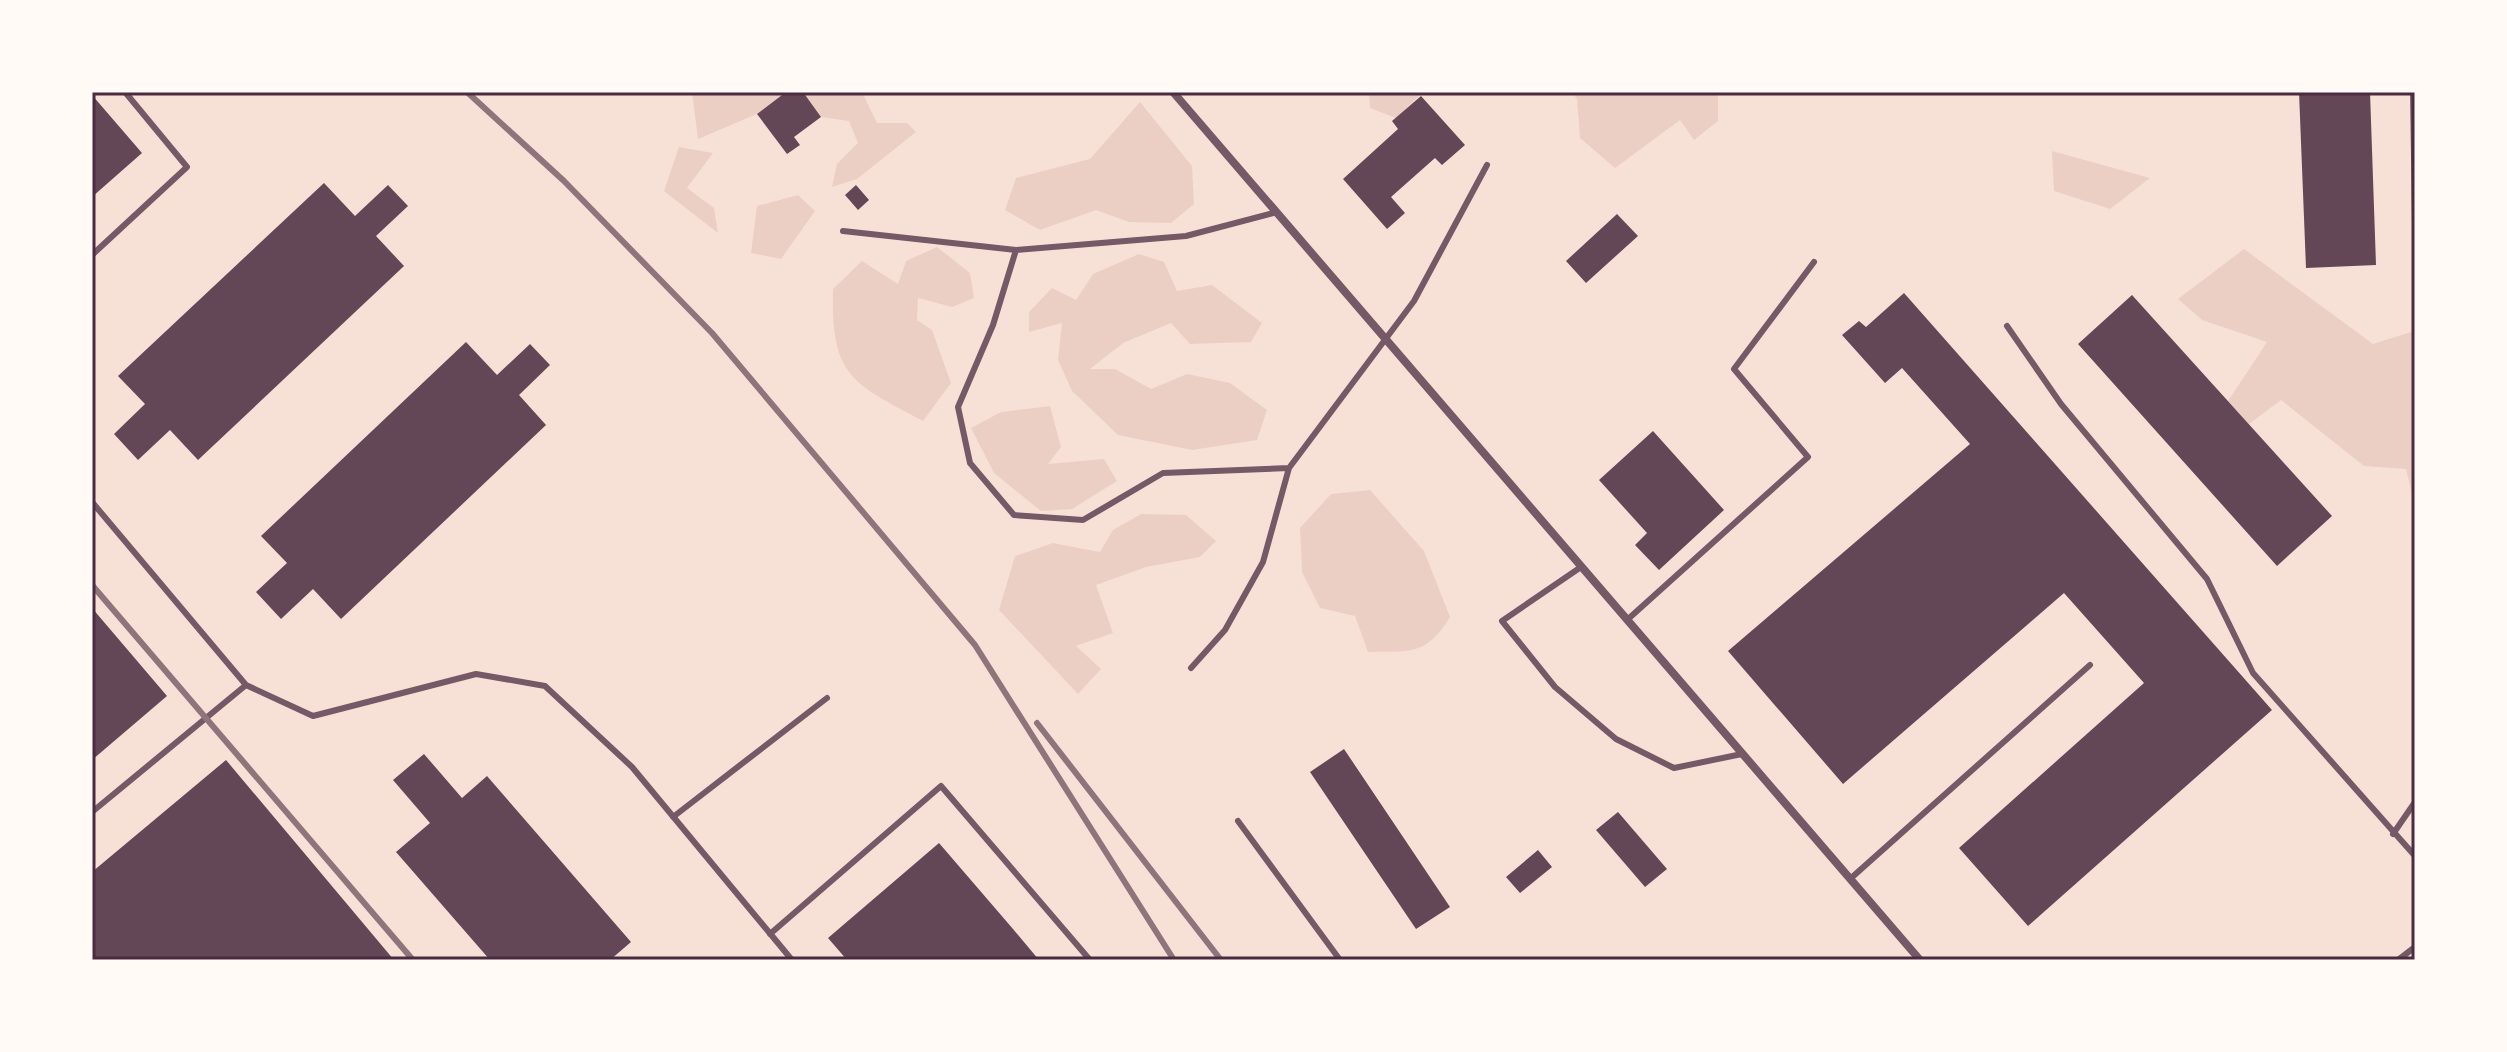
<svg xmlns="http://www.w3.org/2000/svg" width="2507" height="1052" viewBox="0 0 2507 1052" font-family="'Source Serif 4',serif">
<rect width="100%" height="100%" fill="#f7e1d7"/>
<!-- green -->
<path fill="#ebcfc5" d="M692,92H786L757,114L698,139Z
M803,92H862L877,123H907L916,132L857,179L832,187L837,164L858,143L849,121L821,117Z
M1369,92H1423L1396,118L1370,108Z
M1572,92H1718V121L1694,140L1680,120L1615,168L1580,138L1577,99Z
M1140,102L1192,166L1194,204L1171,223L1129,222L1096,210L1040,230L1005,210L1016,178L1090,159Z
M679,147L713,153L687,188L714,208L718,233L664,191Z
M2052,151L2150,178L2110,209L2054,191Z
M798,195L815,211L781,259L751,253L757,206Z
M937,247L970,273L974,298L952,307L918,298L917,320L932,330L951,383L923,421C850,382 831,376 833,289L862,261L898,284L906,261Z
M2244,249L2373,344L2411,332L2415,335V506L2406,469L2364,466L2281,400L2249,424L2228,401L2267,342L2202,320L2178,299Z
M1139,254L1164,262L1177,291L1212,285L1262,323L1251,342L1190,344L1171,323L1123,343L1090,369H1115L1151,389L1187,374L1230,383L1267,410L1257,440L1192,450L1118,435L1072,391L1058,360L1062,323L1029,332V312L1052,288L1076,300L1093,274Z
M1050,406L1061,447L1048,464L1104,459L1117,481L1072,509L1041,511L994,473L971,428L1001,412Z
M1370,490L1424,551L1450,617C1426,656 1411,651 1368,652L1355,616L1320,608L1302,572L1300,528L1331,494Z
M1141,514L1186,515L1216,541L1200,557L1146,567L1096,585L1113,633L1076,646L1101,669L1078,694L999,610L1015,556L1053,543L1100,552L1113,530Z"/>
<!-- building -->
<path fill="#644757" d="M786,92H803L821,117L794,137L800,145L787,154L757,114Z
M2299,92H2370L2376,265L2306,268Z
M92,95L142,153L92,197Z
M1421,96L1465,145L1442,165L1435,158L1391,197L1405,213L1387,229L1343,179L1398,129L1392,121Z
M324,183L355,216L388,185L408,206L376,236L404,266L198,460L170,430L138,460L114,434L145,404L118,376Z
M856,185L869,200L858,210L845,195Z
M1617,214L1638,236L1586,283L1566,261Z
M1904,293L2272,710L2028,926L1959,848L2144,683L2064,593L1843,784L1728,651L1970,444L1902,368L1885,383L1842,335L1859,321L1866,327Z
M2132,295L2332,516L2277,566L2078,344Z
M466,342L497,375L530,344L550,365L519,395L546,425L341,619L313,589L281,619L256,592L287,563L261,536Z
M1653,431L1724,510L1659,570L1635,545L1647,533L1599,480Z
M92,608L167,696L92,760Z
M1344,749L1450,907L1416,929L1310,772Z
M424,754L462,798L487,776L631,942L610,960H490L396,852L430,823L393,780Z
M226,760L394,960H92V872Z
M1618,812L1667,869L1645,887L1596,830Z
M939,843L1013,929L1039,960H847L828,938Z
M1538,850L1552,867L1520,893L1506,877Z"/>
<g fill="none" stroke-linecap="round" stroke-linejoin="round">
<!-- service -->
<path stroke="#755966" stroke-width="6" d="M2413,92L2415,223
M843,231L1016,250L1186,236L1277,212
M1016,250L993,325L958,407L970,463L1014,515L1083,520L1163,473L1289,468L1414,301L1487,165
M92,255L187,167L125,92
M2007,326L2061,404L2207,579L2253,673L2415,856
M92,502L246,685L313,716L476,674L545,686L632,767L792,960
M1581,567L1502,621L1555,687L1616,739L1674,768L1742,754
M1627,620L1808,457L1734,369L1814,262
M1191,668L1225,630L1263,562L1289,468
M92,812L246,685
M673,817L827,698
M1238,821L1340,960
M2393,834L2415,802
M1850,879L2090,665
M770,934L941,786L1090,960
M2398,960L2415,947"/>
<!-- minor -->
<path stroke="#755966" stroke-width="8" d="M1173,92L1920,960"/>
<!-- rail -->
<path stroke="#8f747c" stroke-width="6" d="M467,92L564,181L712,333L975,645L1174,960
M92,585L413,960
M1037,723L1221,960"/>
</g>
<!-- border -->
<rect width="2507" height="1052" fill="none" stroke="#fffaf5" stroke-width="188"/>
<rect x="94" y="94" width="2319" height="864" fill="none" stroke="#4a2c40" stroke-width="3"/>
</svg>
